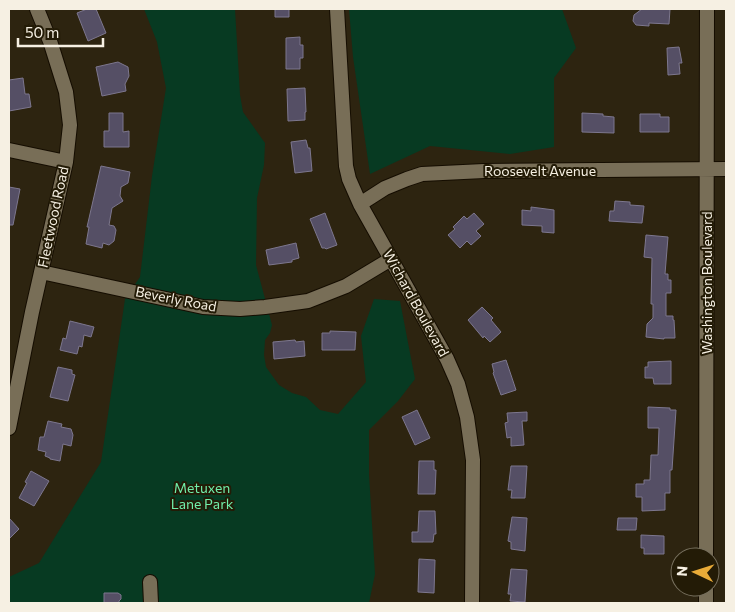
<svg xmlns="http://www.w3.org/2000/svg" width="735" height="612" viewBox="0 0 735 612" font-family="Commissioner,sans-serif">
<rect width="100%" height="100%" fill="#2d2410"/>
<!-- green -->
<path fill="#073a22" d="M144,9H235L240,95L243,112L265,143L264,165L257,198L256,265L272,325L270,333L265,340L264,355L266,367L279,385L292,393L306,397L320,410L338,414L366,382L361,336L374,299L400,301L415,379L398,401L369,430V474L375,574L369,603H11L9,600V577L39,563L101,462L125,299L140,277L152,176L166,88L157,42Z
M349,9H562L576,48L554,78V147L510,154L430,146L370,174L353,57Z"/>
<!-- building -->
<path fill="#554f65" stroke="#7d778e" d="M87,9H96L106,33L88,41L77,13Z
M275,9H289V17H275Z
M642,9H670L669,24L649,23V26L636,25L633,21L634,15Z
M300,37V45H303V58H300V69H286V38Z
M679,47L682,63H679L680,74L668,75L667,48Z
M118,62L128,67L129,76L125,84L126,91L102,96L96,67Z
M23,78L25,94H29L31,107L9,111V80Z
M305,88L306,112H305V120L288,121L287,89Z
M109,113H123V132L129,131V147H104V131H109Z
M582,113L603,114V116L614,117V133L582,132Z
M640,114H660V117H669V132H640Z
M306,140L308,148H310L312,171L295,173L291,142Z
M101,166L130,172L128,183L121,187L120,196L123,201L112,208L109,225L114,226L116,230L114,241L109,245L103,243L102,248L86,244L89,227H87Z
M9,187L20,189L13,225H9Z
M615,201L630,202V205L644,206L642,223L609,221L610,211H614Z
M531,207L554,210V233L542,232V226L522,225V210L531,211Z
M325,213L337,245L326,249L325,248H322L310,219Z
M474,213L484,224L476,231L481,236L471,245L467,241L460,248L448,235L455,229L453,227L464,216L467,219Z
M646,235L668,237L665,274H668V280H671V293H666V316H673V320H674L675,338H664V339L646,337L647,324L653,318V304H651L652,258L644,257Z
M296,243L299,258L292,260V262L269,265L266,250Z
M482,307L493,318L491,320L501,332L490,342L484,336L483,338L468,320Z
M70,321L94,327L91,337L84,335L82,347L79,346L77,354L60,350L63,338L66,339Z
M330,331L356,332L355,350H322V333H330Z
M295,340L296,342L304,341L305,356L274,359L273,342Z
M506,360L516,390L501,395L493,373L494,372L492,364Z
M671,361V384H654L653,378H645V367H648V362Z
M58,367L72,370V374L75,375L68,401L50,397Z
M648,407L670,408V410H676L672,470H670V493H665V510L642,511V497H636V484H644V480H650L651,455H658L659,428H648Z
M417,410L430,438L415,445L402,417Z
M527,412V421H522L524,445L511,446V437L507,438L505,423L508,422L507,413Z
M48,421L62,424L61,427L71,429L73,435L71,446L63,444L60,461L50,459V458L45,456L46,452L38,450L40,437H44Z
M419,461H434V470H436L435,494H418Z
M511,466H527L525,498H511L512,490H508Z
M31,471L49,481L34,506L19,498L27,483L25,482Z
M419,511H435L436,534H434L433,542H412V532H418Z
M512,517L527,518L525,551L511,549V542L508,541Z
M9,518L19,529L9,539Z
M618,518H637L636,530H617Z
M641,535L664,536V554H644V548H641Z
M419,559L435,560L434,593L418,592Z
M511,569L527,570L525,602L510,601L511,594H508Z
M104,593H118L121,595V599L119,601V603H104Z"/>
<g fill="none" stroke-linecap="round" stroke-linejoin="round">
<!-- minor casing -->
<g stroke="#150d00" stroke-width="16">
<path id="minor" d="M337,9L346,166L349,179L360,204L447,359L458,384L467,417L473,460L472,603
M9,150L66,162
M360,204L385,188L407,179L422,174L484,171L726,169
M41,272L203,307L240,309L265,307L308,301L346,286L391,259
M9,428L32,312L66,162L70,125L66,92L50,41L37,9
M706,557L707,9
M150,582L151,603
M706,603V587"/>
</g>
<!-- minor -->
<use href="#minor" stroke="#786e57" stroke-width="14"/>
</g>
<g text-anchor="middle" stroke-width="4" stroke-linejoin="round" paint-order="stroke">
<!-- street labels -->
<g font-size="14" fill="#f6f0e3" stroke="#231b06">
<text x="540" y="176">Roosevelt Avenue</text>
<text transform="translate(53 217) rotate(-78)" y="5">Fleetwood Road</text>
<text transform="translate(707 283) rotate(-90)" y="5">Washington Boulevard</text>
<text transform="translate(176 299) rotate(11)" y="5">Beverly Road</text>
<text transform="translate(416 303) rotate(61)" y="5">Wichard Boulevard</text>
</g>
<!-- park labels -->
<g font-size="14" fill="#70eda9" stroke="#231b06">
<text x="202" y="493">Metuxen<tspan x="202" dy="16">Lane Park</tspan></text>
</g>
</g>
<!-- border -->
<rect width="735" height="612" fill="none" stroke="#f6f0e3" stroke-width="20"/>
<!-- north arrow -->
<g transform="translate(695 572) rotate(274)"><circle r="24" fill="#231b06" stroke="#77705e"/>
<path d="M0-4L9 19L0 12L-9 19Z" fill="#e9ab38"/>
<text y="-8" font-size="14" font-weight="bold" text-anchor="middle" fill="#f6f0e3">N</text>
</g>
<!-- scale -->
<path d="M18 38v8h85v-8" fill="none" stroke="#f6f0e3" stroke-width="2.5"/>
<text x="25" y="38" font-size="15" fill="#f6f0e3" stroke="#231b06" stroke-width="4" paint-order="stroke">50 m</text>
</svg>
